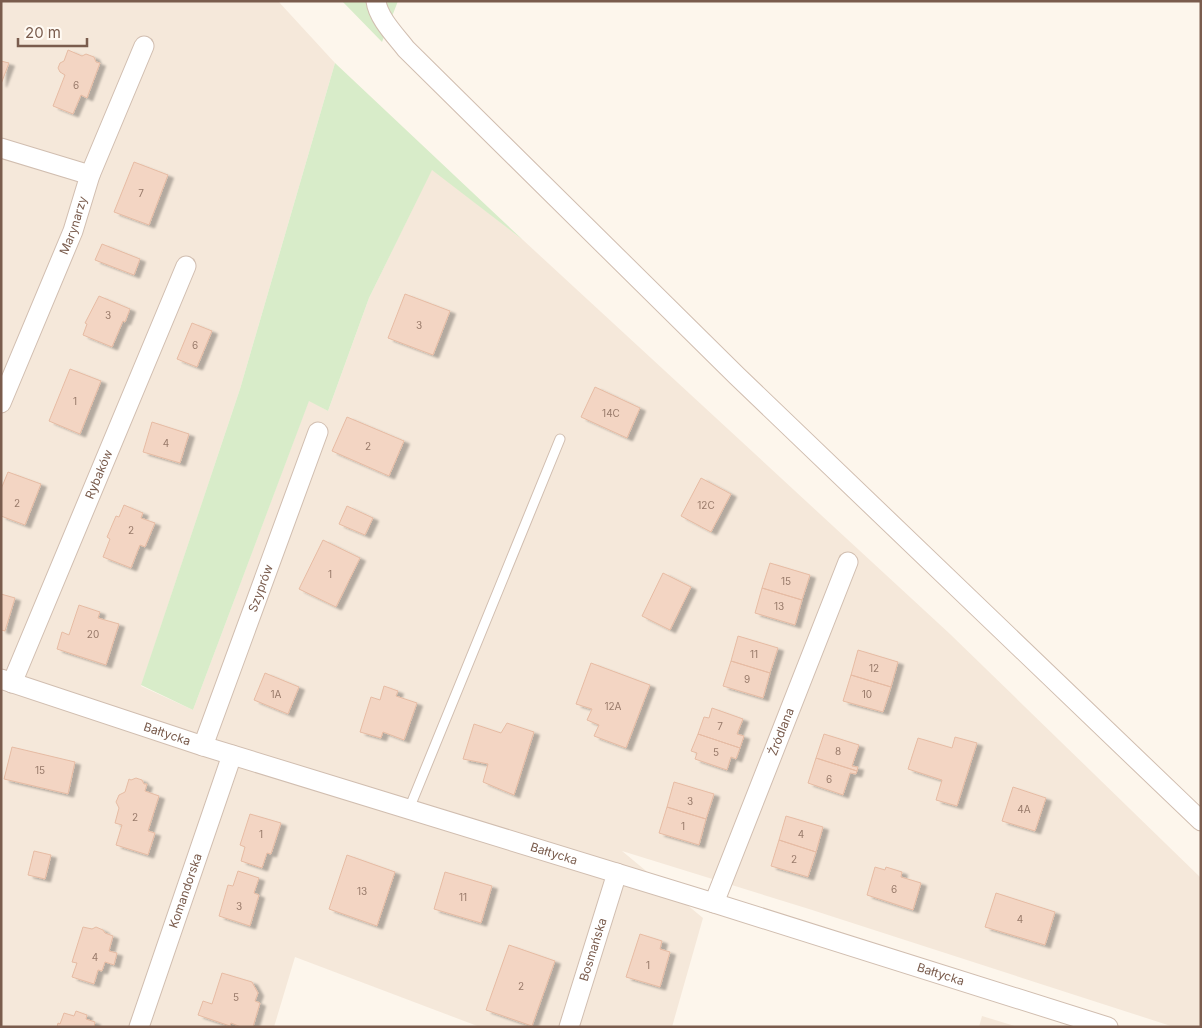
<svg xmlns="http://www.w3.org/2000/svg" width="1202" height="1028" viewBox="0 0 1202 1028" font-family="Inter,sans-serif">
<defs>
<filter id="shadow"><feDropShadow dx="5.5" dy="3" stdDeviation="1" flood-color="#0004"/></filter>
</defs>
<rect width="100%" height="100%" fill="#fdf6ec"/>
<!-- residential -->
<path fill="#f5e8da" d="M1,1H278L335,63L240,389L141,686L193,710L309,400L328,411L369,298L432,169L523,240L950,634L1201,878V1027H1174L809,909L622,851L703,918L672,1027H480L295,957L274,1027H1Z
M982,1016L1018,1027H979Z"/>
<!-- green -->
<path fill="#d8ecc9" d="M342,1H398L382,42Z
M335,63L523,240L432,170L369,298L328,411L309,401L193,710L141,685L240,389Z"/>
<!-- building -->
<path fill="#f3d5c3" stroke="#e6bba3" filter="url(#shadow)" d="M68,50L82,56L86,54L94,57L96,62L100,63L87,98L81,95L73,114L53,106L65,75L60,72L58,68L60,63L64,61Z
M1,61L9,63L1,84Z
M134,162L168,175L149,225L114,212Z
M102,244L140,259L134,275L95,260Z
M405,294L450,311L433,355L388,338Z
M99,296L130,309L125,322L123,321L112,347L83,335L87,324L85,323Z
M192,323L212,331L197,367L177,359Z
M70,369L101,381L80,434L49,421Z
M595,387L640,408L627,438L581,417Z
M347,417L404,441L389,476L332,451Z
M152,422L189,434L180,463L143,452Z
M8,472L41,484L25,525L1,516V489Z
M701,478L731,494L711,532L681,516Z
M124,505L143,513L141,518L155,523L145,547L140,545L131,568L103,557L110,539L107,537L116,516L119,517Z
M347,506L373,518L365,535L339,524Z
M323,540L360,558L336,607L299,589Z
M770,563L810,575L802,600L762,588Z
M663,573L691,587L670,630L642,616Z
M762,588L802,600L795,625L755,613Z
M1,594L15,598L5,631L1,630Z
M79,605L100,612L98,618L119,624L106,665L57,649L62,632L69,635Z
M738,636L778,648L770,673L731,661Z
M858,650L898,662L891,687L851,675Z
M731,661L770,673L763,698L723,686Z
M591,663L650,685L626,748L594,736L599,725L587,720L592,709L576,704Z
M265,673L299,687L288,714L254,700Z
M851,675L891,687L883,712L843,701Z
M384,686L398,691L396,696L417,703L404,740L383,732L381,738L360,732L371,697L380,700Z
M712,708L743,719L737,734L744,736L740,748L698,734L704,717L709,718Z
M507,723L534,732L514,795L483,782L488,764L463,759L474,724L501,733Z
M698,734L740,748L736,759L731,757L727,770L695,759L697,753L691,751Z
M824,734L859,745L852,766L858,767L857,771L816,758Z
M955,737L977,743L957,806L936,800L942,780L908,769L918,738L952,748Z
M12,747L75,762L68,794L4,779Z
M816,758L857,771L856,774L850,773L843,795L808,783Z
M136,778L142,780L144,784H147L145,791L159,796L148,831L155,833L148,855L116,845L122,825L115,823L119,808L116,802L119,795L125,792L129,779L131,780Z
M674,782L714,794L706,819L667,807Z
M1013,787L1046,798L1035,831L1002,821Z
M667,807L706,819L699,845L659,833Z
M250,814L281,823L271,854L267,853L262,868L241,861L245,847L240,845Z
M786,816L823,827L816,852L779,840Z
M779,840L816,852L808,877L771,866Z
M34,851L51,855L45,879L28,875Z
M347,855L395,872L377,926L329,909Z
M875,867L885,870L886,867L902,872L901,877L921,883L913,910L867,895Z
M238,871L259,878L254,893L259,895L250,926L219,916L228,885L233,886Z
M445,872L492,886L481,923L434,909Z
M996,893L1055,912L1045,945L985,927Z
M83,927L92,929L96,927L103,930L105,933L113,936L109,951L117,953L114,965L105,962L102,971L98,970L94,984L72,977L77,963L72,962Z
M640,934L662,941L660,949L670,952L660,987L626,977Z
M509,945L555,961L532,1026L486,1010Z
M222,973L252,982L258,993L255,1001L260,1003L253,1027H241L231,1023L230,1026L198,1015L203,1001L212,1004Z
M76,1011L87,1015L86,1019L95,1022L94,1027H57L58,1023L60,1024L64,1013L74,1016Z"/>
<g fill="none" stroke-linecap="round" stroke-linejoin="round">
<!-- service casing -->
<g stroke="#d1beb0" stroke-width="11">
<path id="service" d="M409,809L560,439"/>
</g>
<!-- minor casing -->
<g stroke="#d1beb0" stroke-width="21">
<g id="minor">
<path d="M376,1C378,18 396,36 406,49L737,376L1201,821"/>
<path d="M1,148L90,175"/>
<path id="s1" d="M1,403L73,231L90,175L144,46"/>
<path id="s2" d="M1,679L203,746L714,903L1108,1027"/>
<path id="s3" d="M12,683L186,266"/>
<path id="s4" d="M203,746L318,432"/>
<path id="s5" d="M714,903L848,562"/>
<path id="s6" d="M139,1027L232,755"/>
<path id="s7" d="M569,1027L617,873"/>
</g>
</g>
<!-- service -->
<use href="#service" stroke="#fff" stroke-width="9"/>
<!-- minor -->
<use href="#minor" stroke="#fff" stroke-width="19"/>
</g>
<g text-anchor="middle" stroke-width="4.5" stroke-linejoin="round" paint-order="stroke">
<!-- number labels -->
<g font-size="10" fill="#987a6a">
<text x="76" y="89">6</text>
<text x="141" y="197">7</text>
<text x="108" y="319">3</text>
<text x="419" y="329">3</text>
<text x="195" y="349">6</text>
<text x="75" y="405">1</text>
<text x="611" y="417">14C</text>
<text x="166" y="447">4</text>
<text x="368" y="450">2</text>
<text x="17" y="507">2</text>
<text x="706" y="509">12C</text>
<text x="131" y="534">2</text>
<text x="330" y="578">1</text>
<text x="786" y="585">15</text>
<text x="779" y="610">13</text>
<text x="93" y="638">20</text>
<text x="754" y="658">11</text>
<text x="874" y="672">12</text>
<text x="747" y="683">9</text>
<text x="276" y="698">1A</text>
<text x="867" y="698">10</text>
<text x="613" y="710">12A</text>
<text x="720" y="730">7</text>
<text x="838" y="755">8</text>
<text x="716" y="756">5</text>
<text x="40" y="774">15</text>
<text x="829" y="783">6</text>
<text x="690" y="805">3</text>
<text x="1024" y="813">4A</text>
<text x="135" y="821">2</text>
<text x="683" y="830">1</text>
<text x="261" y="838">1</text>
<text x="801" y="838">4</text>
<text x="794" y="863">2</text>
<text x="894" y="893">6</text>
<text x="362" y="895">13</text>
<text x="463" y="901">11</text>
<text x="239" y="910">3</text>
<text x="1020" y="923">4</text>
<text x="95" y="961">4</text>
<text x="648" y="969">1</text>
<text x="521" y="990">2</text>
<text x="236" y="1001">5</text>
</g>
<!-- street labels -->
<g font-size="12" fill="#7a5c4d" stroke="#fffaf3">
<text dy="4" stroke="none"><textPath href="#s1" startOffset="192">Marynarzy</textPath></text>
<text dy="4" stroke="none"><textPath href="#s3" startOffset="226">Rybaków</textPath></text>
<text dy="4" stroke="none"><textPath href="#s4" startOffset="168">Szyprów</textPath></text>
<text dy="4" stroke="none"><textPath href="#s5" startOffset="184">Źródlana</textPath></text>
<text dy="4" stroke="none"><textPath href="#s2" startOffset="175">Bałtycka</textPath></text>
<text dy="4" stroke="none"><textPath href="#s2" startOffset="580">Bałtycka</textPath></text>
<text dy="4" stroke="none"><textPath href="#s6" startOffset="144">Komandorska</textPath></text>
<text dy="4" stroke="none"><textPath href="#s7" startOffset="81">Bosmańska</textPath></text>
<text dy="4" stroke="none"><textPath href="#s2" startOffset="985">Bałtycka</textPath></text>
</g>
</g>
<!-- border -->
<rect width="1202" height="1028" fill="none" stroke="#7a5c4d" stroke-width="5"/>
<!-- scale -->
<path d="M18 38v8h69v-8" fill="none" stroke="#7a5c4d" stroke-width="2.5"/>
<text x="25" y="38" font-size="15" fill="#7a5c4d" stroke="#fffaf3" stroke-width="4" paint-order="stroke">20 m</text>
</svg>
